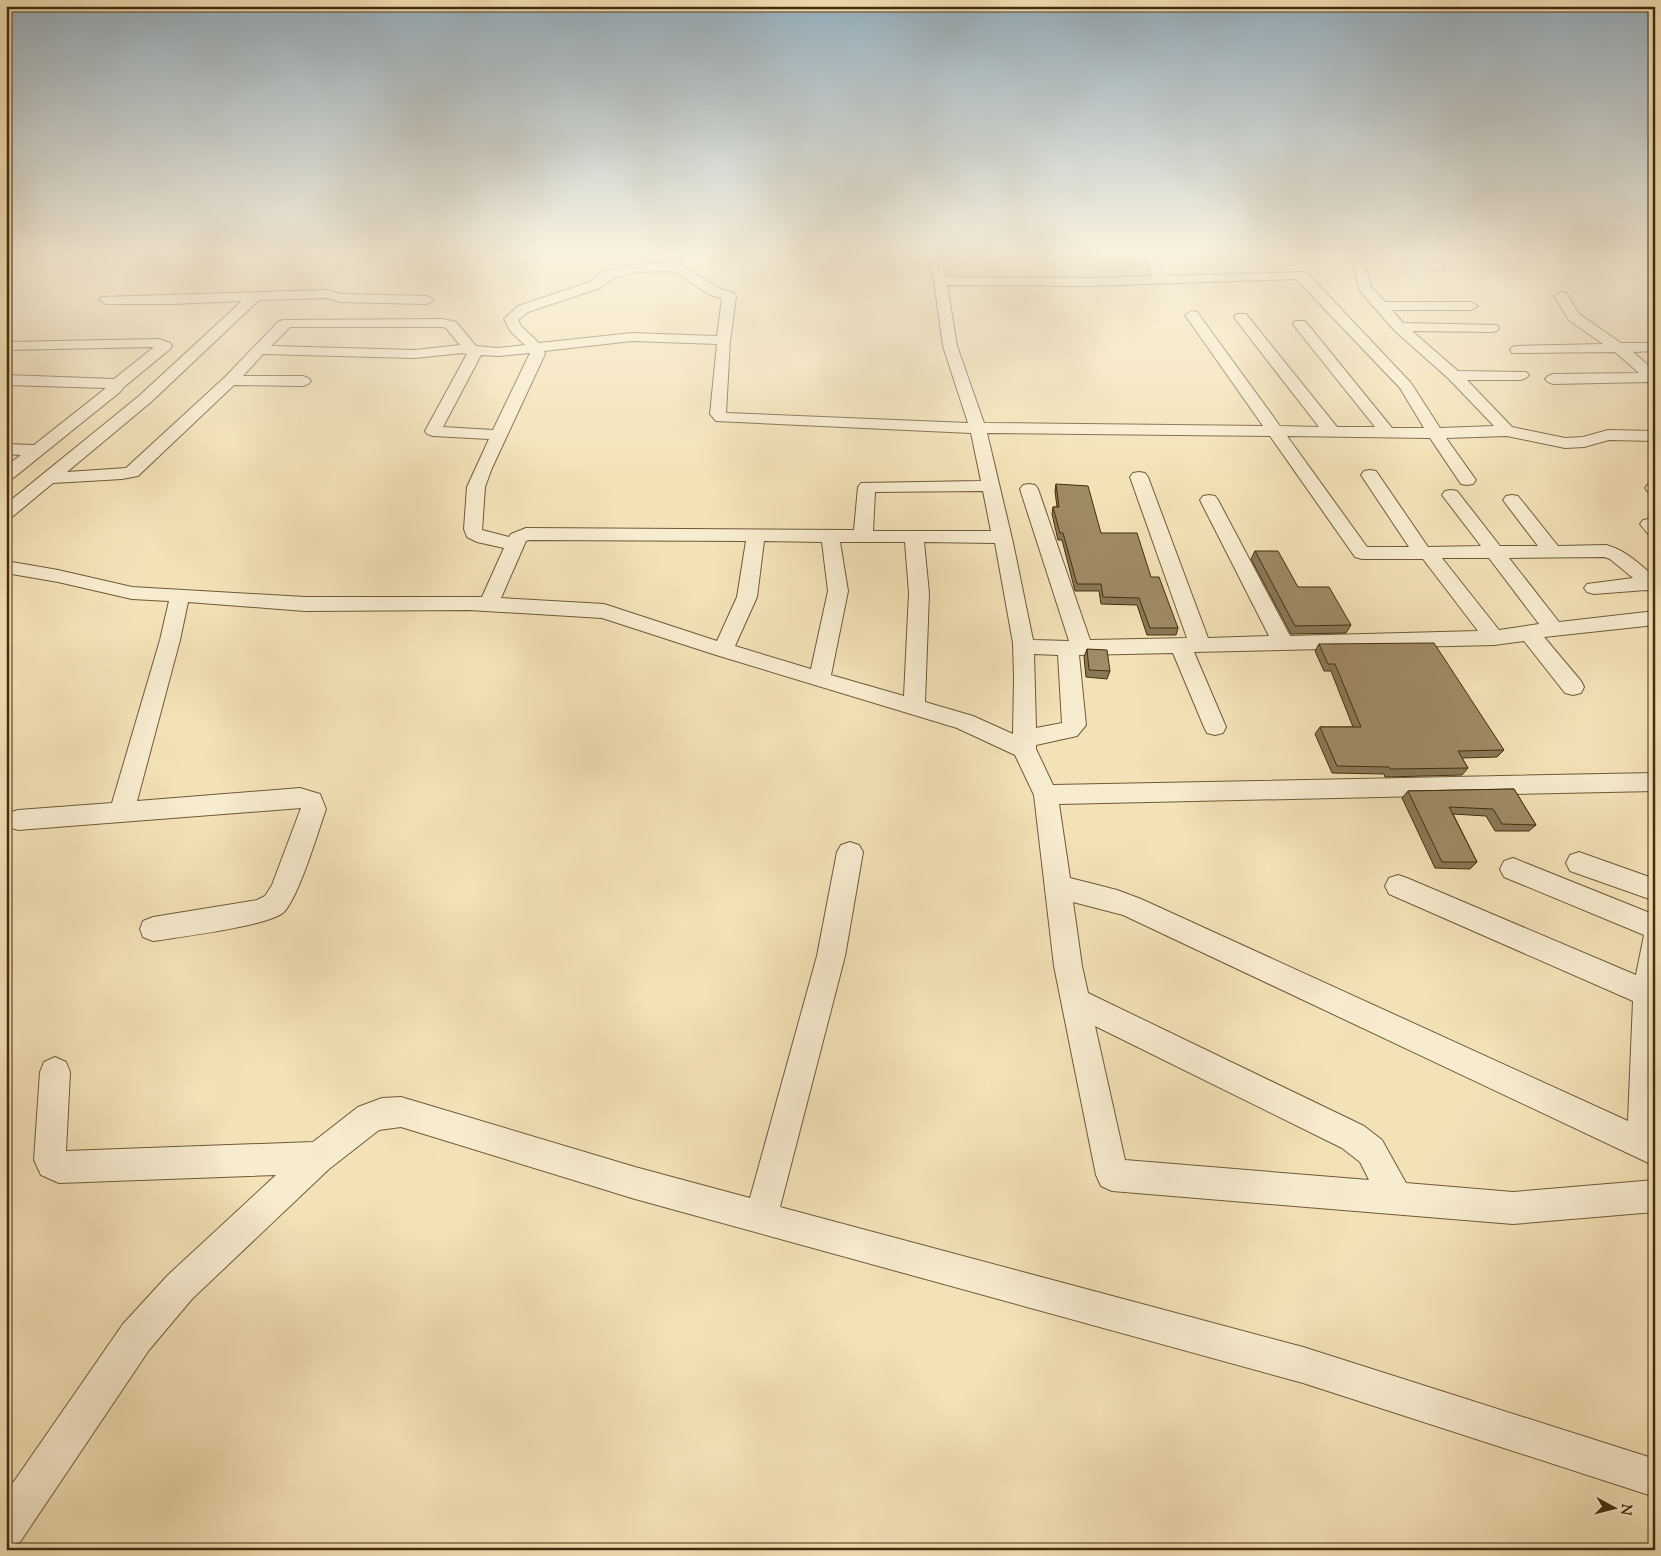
<svg xmlns="http://www.w3.org/2000/svg" width="1661" height="1556" viewBox="0 0 1661 1556" font-family="'Sorts Mill Goudy',serif">
<rect width="100%" height="100%" fill="#f4e2b7"/>
<filter id="stains"><feTurbulence type="fractalNoise" baseFrequency=".004" numOctaves="4"/><feColorMatrix values="0 0 0 0 .2 0 0 0 0 .09 0 0 0 0 .02 0 0 0 .5 -.17"/></filter>
<radialGradient id="worn" r=".72"><stop offset=".6" stop-color="#630" stop-opacity="0"/><stop offset="1" stop-color="#630" stop-opacity=".3"/></radialGradient>
<g fill="none" stroke-linecap="round" stroke-linejoin="round">
<!-- minor casing -->
<g stroke="#6f5a38" stroke-width="2">
<path id="minor" d="M11,252H23L12,274L6,278V261Z
M927,252H939L946,277L1090,278L1152,276L1142,252H1154L1165,276L1303,272L1309,275L1411,383L1440,428L1494,426L1449,379L1394,330L1360,291L1351,257L1354,252H1367L1363,257L1371,287L1385,302H1471L1478,306L1471,310H1392L1403,323L1497,325L1499,328L1497,331L1492,332L1412,331L1458,371L1526,372L1529,375L1526,378L1521,380H1467L1512,427L1565,438L1583,437L1608,430L1655,431V441L1609,440L1584,447L1565,448L1507,436L1446,438L1476,480L1473,484L1467,485L1461,484L1430,438L1287,436L1367,547H1409L1361,475L1364,471L1370,470L1376,471L1428,547L1481,546L1442,495L1445,491L1451,490L1457,491L1500,546H1538L1503,500L1506,496L1512,495L1518,496L1558,546L1606,545C1626,550 1639,564 1655,577V593L1646,590L1594,594L1587,592L1584,588L1587,584L1633,578L1610,559L1604,557L1509,558L1559,622L1655,611V625L1544,637L1581,681L1584,687L1581,693L1573,695L1565,693L1524,641L1494,645L1194,652L1226,727L1223,733L1215,735L1207,733L1204,727L1173,653L1079,655L1086,725L1077,736L1036,745V749L1053,785L1655,773V791L1059,804L1070,878L1117,890L1141,899L1628,1121L1633,1001L1389,894L1385,886L1389,878L1398,875L1407,878L1636,975L1644,935L1504,877L1500,869L1504,861L1513,858L1655,915V1166L1123,915L1073,902L1082,966L1088,993L1364,1126L1382,1140L1406,1183L1513,1192L1655,1180V1212L1513,1224L1112,1191L1101,1186L1096,1175L1054,966L1034,795L1015,755L957,728L716,655L602,618L469,610L305,611L188,602L180,640L137,801L300,788L320,794L326,809C318,832 299,896 284,912C269,926 178,937 153,941L143,937L140,929L143,921L153,917L257,900L265,896L272,885L301,808L18,830L9,827L6,819L9,813L18,810L112,803L160,640L169,601L132,599L58,582L6,573V561L58,570L132,587L305,597H482L504,548L477,542L467,537L464,529L467,487L489,439L433,436L427,434L425,431L467,354L462,353L415,358L263,354L243,376H303L308,378L311,381L308,384L303,386L234,385L138,476L122,479L53,483L12,517L6,518V504L139,396L242,301L172,304H106L99,300L101,297L327,290L341,294L427,296L434,300L427,304L340,302L326,298L259,300L151,402L67,472L126,468L225,377L278,322L283,320L443,319L456,322L476,346L498,348L525,345L511,332L504,319L518,306L590,282L598,274L629,265L677,263L720,289L734,293L736,296L730,341L726,413L968,423L943,346L934,281ZM674,271L710,295L722,298L717,336L632,333L539,343L521,326L518,320L528,312L600,288C619,269 649,272 674,271ZM1296,279L1400,388L1424,428H1392L1305,321H1295L1293,324L1295,327L1375,427H1337L1246,314H1236L1234,317L1236,320L1319,427L1280,426L1197,312L1192,311L1185,315L1263,426L984,423L957,346L947,285L1090,286ZM290,327H443L446,328L460,345L415,350L271,346ZM632,341L717,344L710,414L716,421L971,433L981,481L861,483L858,487L854,530L526,528L511,534L509,537L482,530L485,487L492,468L545,354L544,351ZM530,353L493,430L443,427L481,355L498,356ZM987,433L1270,436L1355,557L1362,559H1423L1478,631L1290,636L1218,500L1215,496L1209,495L1203,496L1200,500L1269,636L1208,638L1148,477L1145,473L1139,472L1133,473L1130,477L1187,638L1090,640L1038,489L1035,485L1029,484L1023,485L1020,489L1069,641L1033,640L1013,543ZM983,491L991,531H873L875,492ZM529,540L746,541L737,597L717,641L604,604L501,598L526,541ZM764,541L822,542L828,591L811,669L735,646L757,597ZM840,542H905L909,593L904,696L831,675L848,591ZM924,542L995,543L1013,643L1014,679L1013,734L973,716L925,702L929,593ZM1442,558H1489L1539,624L1499,630ZM1034,654L1058,655L1062,723L1036,728ZM1095,1026L1342,1148L1360,1162L1369,1180L1125,1160Z
M1408,252H1423L1445,267L1444,270H1434Z
M1573,252H1596L1594,255L1564,262L1558,258L1560,255Z
M1627,252H1642L1655,259V269Z
M1561,292L1566,293L1579,314L1621,343H1655V351L1633,352L1655,371V385L1648,382L1553,384L1548,382L1545,379L1548,376L1553,374L1639,373L1615,352L1512,353L1510,350L1512,347L1517,346L1603,344L1569,320L1554,296Z
M159,339L170,343L172,346L170,349L124,387L120,392L12,479L6,480V466L21,455L6,454V444L34,445L106,388L6,385V375L114,379L154,347L6,350V342Z
M1654,483L1655,493L1648,492L1645,488L1648,484Z
M1649,519L1655,520V536L1648,534L1640,524L1643,520Z
M850,842L859,845L863,852L845,956L780,1207L1303,1347L1655,1459V1497L1303,1383L635,1199L401,1127L379,1130L329,1169L192,1299L149,1350L20,1542L6,1548V1493L123,1324L168,1275L276,1175L59,1183L41,1175L34,1160L40,1072L44,1062L55,1057L66,1062L70,1072L66,1151L313,1142L358,1107L382,1098L401,1097L635,1167L750,1198L817,956L837,852L841,845Z
M1579,852L1655,879V901L1570,871L1566,863L1570,855Z"/>
</g>
<!-- minor -->
<use href="#minor" fill="#f8ecd0" fill-rule="evenodd"/>
</g>
<!-- wall -->
<path fill="#897857" stroke="#432d0d" d="M1056,484L1101,533L1151,577L1178,628L1176,635H1147L1137,605L1101,604L1099,591H1075L1062,540H1058L1052,514L1053,507H1057L1055,491Z
M1255,551L1298,587L1351,625L1346,633L1291,634L1251,559Z
M1319,644L1504,750L1497,757L1462,758L1468,768L1462,775L1385,777L1384,774L1332,773L1315,734L1320,727H1353L1331,671H1324L1315,651Z
M1087,649L1110,671L1107,679L1086,677L1084,657Z
M1514,789L1536,825L1529,831H1495L1486,816L1453,814L1477,862L1470,869L1435,868L1402,798L1408,791Z"/>
<!-- building -->
<path fill="#9f8b65" stroke="#432d0d" d="M1056,484L1088,486L1101,533H1137L1151,577H1159L1178,628H1150L1139,598L1103,597L1101,584H1077L1063,533H1060L1053,507H1059Z
M1255,551H1278L1298,587H1329L1351,625L1295,626Z
M1434,643L1504,750L1458,751L1468,768L1390,769L1389,767L1337,766L1320,727H1361L1335,664H1328L1319,644Z
M1087,649L1107,650L1110,671L1089,670Z
M1514,789L1536,825L1502,824L1493,809L1449,807L1477,862H1442L1408,791Z"/>
<!-- sky -->
<linearGradient id="sky" x2="0" y2="1"><stop stop-color="#95aebd"/><stop offset="0.54" stop-color="#faf2df"/><stop offset="1" stop-color="#faf2df" stop-opacity="0"/></linearGradient>
<rect width="1661" height="470" fill="url(#sky)"/>
<!-- margin -->
<rect width="1661" height="1556" fill="none" stroke="#f4e2b7" stroke-width="25"/>
<rect x="8" y="8" width="1646" height="1541" fill="none" stroke="#432d0d" stroke-width="2.5"/>
<rect x="12" y="12" width="1636" height="1531" fill="none" stroke="#432d0d"/>
<!-- north arrow -->
<g transform="translate(1614 1508) rotate(97)" stroke="#f8ecd0" stroke-width="4" paint-order="stroke">
<path d="M0-4L9 19L0 12L-9 19Z" fill="#432d0d"/>
<text y="-8" font-size="14" font-weight="bold" text-anchor="middle" fill="#432d0d">N</text>
</g>
<rect width="100%" height="100%" filter="url(#stains)"/>
<rect width="100%" height="100%" fill="url(#worn)"/>
</svg>
